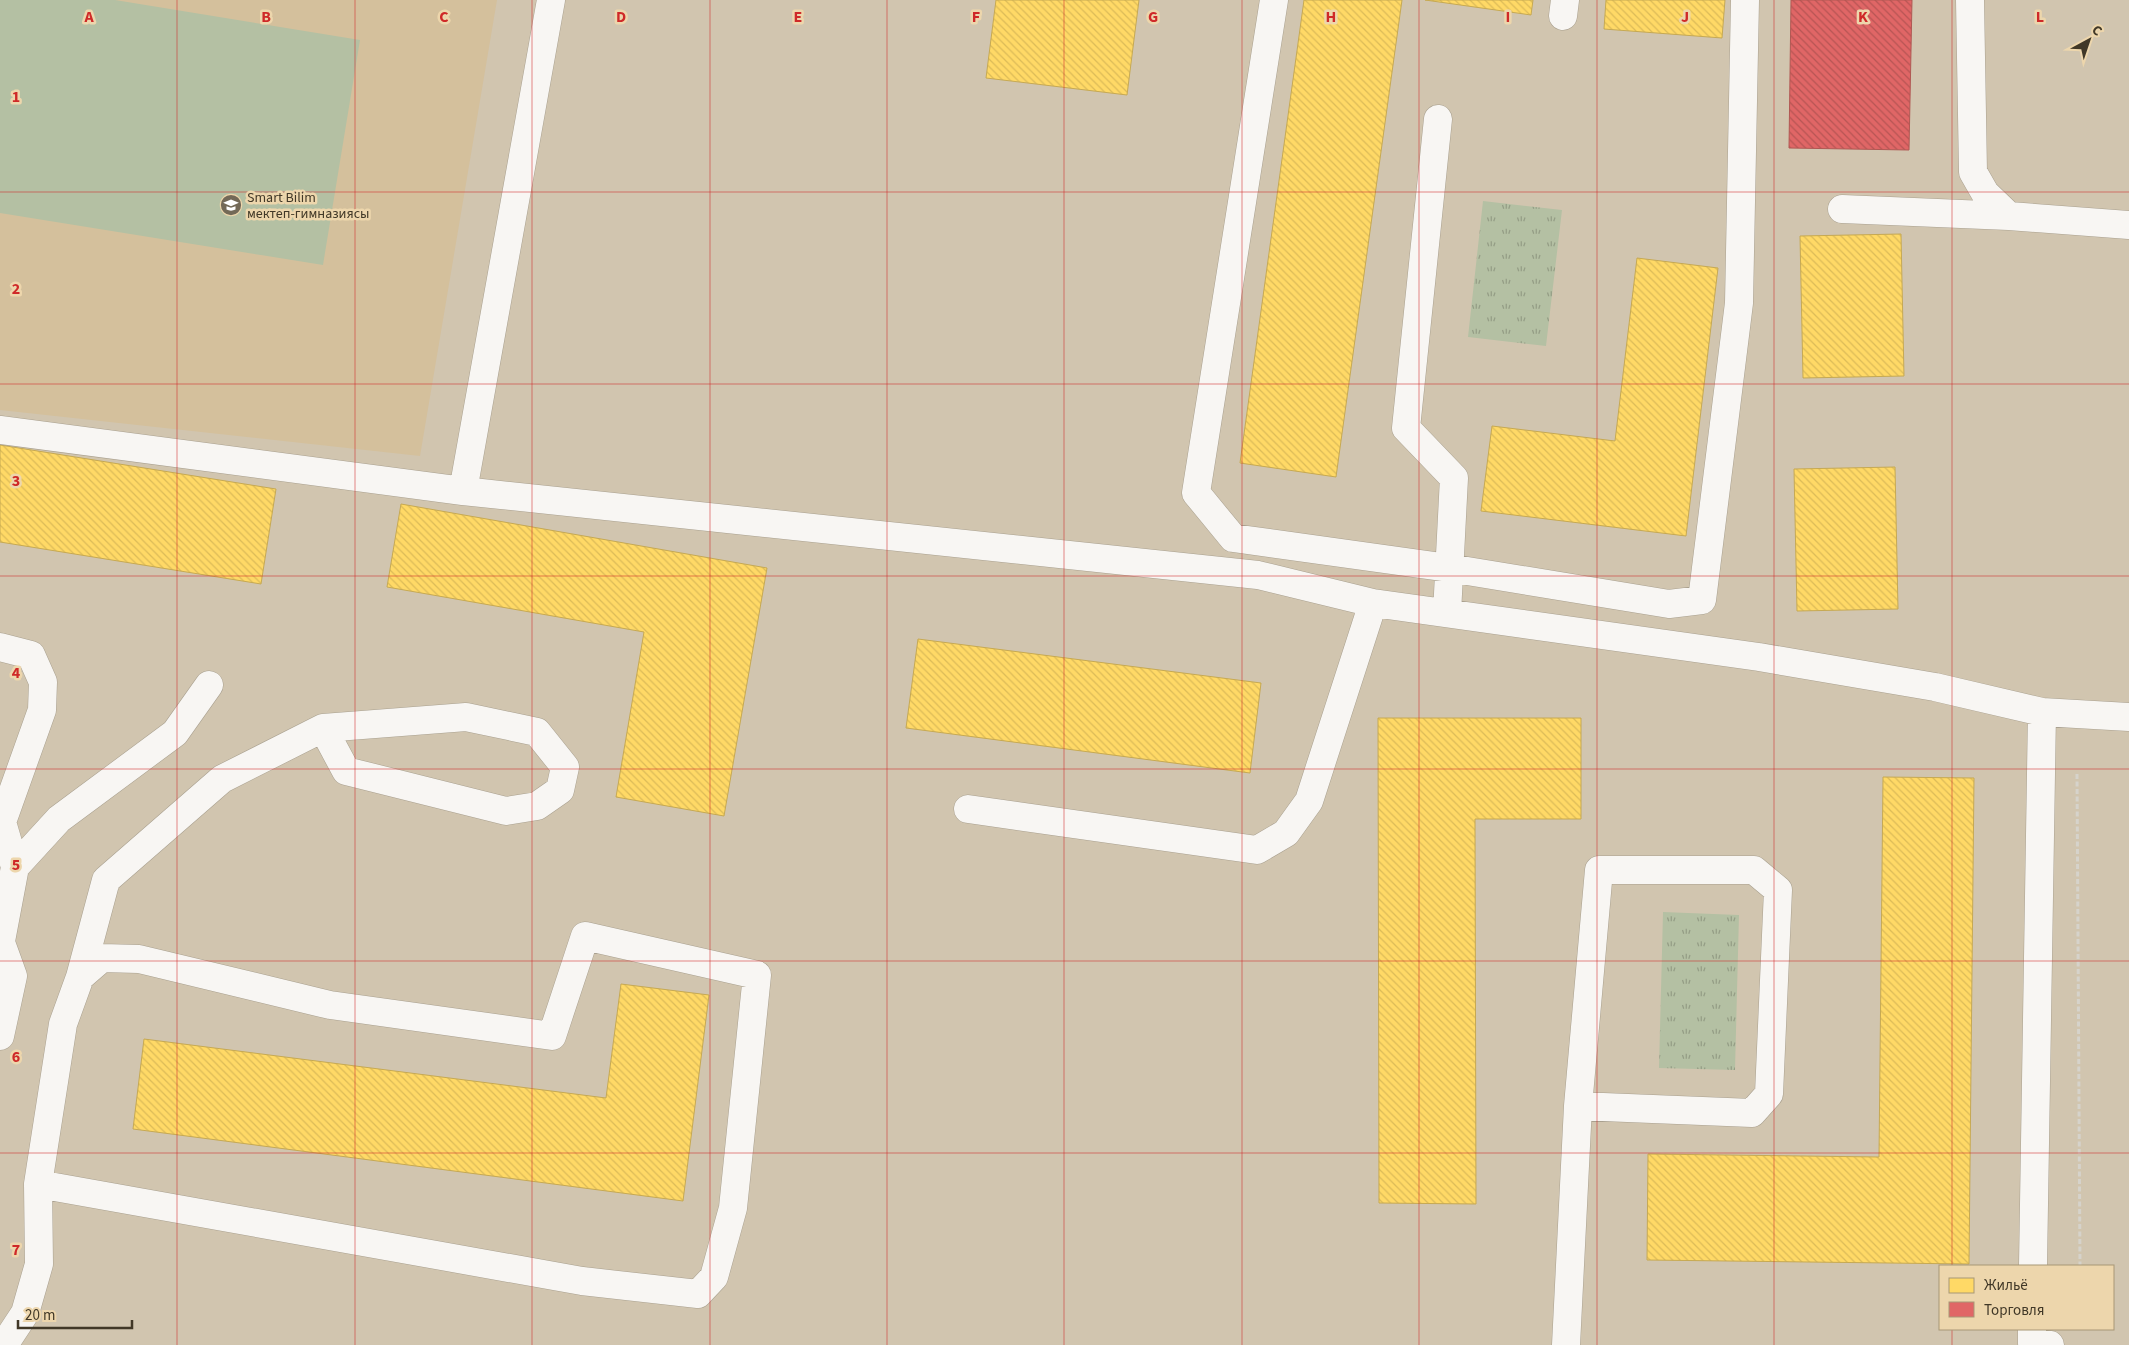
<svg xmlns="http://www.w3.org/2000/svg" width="2129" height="1345" viewBox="0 0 2129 1345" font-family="'Source Sans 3',sans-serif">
<defs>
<pattern id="park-tufts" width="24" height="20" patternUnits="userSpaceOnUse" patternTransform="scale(1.25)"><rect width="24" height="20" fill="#b4c0a3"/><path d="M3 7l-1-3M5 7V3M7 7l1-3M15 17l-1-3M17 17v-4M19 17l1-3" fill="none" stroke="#949d85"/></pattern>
<pattern id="homes-back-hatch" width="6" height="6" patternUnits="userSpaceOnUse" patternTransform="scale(1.25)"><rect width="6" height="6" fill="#ffd966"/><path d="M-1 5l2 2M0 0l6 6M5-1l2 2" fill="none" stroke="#dcbb58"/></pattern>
<pattern id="shops-back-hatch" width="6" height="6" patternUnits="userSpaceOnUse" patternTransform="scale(1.25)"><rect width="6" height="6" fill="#e06666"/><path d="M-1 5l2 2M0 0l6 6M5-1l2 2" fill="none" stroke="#b75554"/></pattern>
</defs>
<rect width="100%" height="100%" fill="#d1c5af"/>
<!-- built -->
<path fill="#d4c09c" d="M0,0H497L420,456L0,410Z"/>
<!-- green -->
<path fill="#b4c0a3" d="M0,0H115L360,40L323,265L0,213Z"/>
<!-- park -->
<path fill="url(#park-tufts)" d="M1483,201L1562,210L1546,346L1468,337Z
M1663,912L1739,915L1735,1070L1659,1068Z"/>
<!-- homes -->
<path fill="url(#homes-back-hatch)" stroke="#c6a953" d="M996,0H1139L1127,95L986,78Z
M1304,0H1402L1336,477L1240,463Z
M1425,0H1533L1531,15Z
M1606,0H1725L1722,38L1604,29Z
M1901,234L1904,376L1803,378L1800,236Z
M1637,258L1718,268L1686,536L1481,511L1492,426L1615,441Z
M0,445L276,489L261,584L0,542Z
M1895,467L1898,609L1797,611L1794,469Z
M401,504L767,568L724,816L616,797L644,632L387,587Z
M918,639L1261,683L1250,773L906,728Z
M1378,718H1581V819H1475L1476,1204L1379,1203Z
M1883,777L1974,778L1969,1264L1647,1260L1648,1154L1879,1157Z
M621,984L709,995L683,1201L133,1129L144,1039L606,1098Z"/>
<!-- shops -->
<path fill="url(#shops-back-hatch)" stroke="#b05853" d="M1791,0H1912L1909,150L1789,148Z"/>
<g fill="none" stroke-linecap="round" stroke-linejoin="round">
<!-- minor casing -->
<g stroke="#a9a08f" stroke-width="29">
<path id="minor" d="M551,0L463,491L1258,575L1373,603L1759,657L1935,687L2042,712L2129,717
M1274,0L1196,493L1233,538L1449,568L1669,604L1702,600L1739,303L1745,0
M1970,0L1973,172L1985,193L2009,216L2129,225
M1563,16L1565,0
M1438,119L1406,428L1454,478L1447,613
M1842,209L2009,216
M0,430L463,491
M0,647L31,655L43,682L42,710L2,822L15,867L1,941
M968,809L1257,850L1286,833L1309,801L1373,603
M15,867L59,819L175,733L209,685
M0,940L13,976L0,1036
M80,977L106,880L222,779L323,728L466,717L537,732L565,767L560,790L537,806L506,811L346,771L323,728
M2033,1266L2042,712
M2032,1329V1343L2050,1345
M4,1345L25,1313L39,1264L38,1184L63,1024L80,977L102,958L139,959L330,1005L552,1036L585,936L757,975L733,1208L714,1277L698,1294L582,1281L38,1184
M1566,1345L1578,1106L1599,870H1754L1778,890L1769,1094L1752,1113L1578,1106"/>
</g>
<!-- path -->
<path stroke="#d6d3cb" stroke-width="3" stroke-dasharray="5 2.5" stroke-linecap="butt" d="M2077,774L2080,1266"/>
<!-- minor -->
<use href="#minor" stroke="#f8f6f3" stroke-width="28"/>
</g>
<!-- grid -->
<path fill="none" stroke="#cf2928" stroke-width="1" stroke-opacity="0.55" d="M177,0V1345M355,0V1345M532,0V1345M710,0V1345M887,0V1345M1064,0V1345M1242,0V1345M1419,0V1345M1597,0V1345M1774,0V1345M1952,0V1266M0,192H2129M0,384H2129M0,576H2129M0,769H2129M0,961H2129M0,1153H2129M1952,1329V1345"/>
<!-- icons -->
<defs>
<g id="school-disc" transform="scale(1.125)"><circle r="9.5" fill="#736957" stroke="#edd6ac"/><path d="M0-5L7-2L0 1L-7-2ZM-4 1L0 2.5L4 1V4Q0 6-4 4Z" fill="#fff"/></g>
</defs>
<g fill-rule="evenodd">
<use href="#school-disc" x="231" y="205"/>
</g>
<g text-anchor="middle" stroke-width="5" stroke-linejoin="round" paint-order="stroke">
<!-- poi labels -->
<g font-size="14" fill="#413827" stroke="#edd6ac" text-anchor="start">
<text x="247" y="202">Smart Bilim<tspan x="247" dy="16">мектеп-гимназиясы</tspan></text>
</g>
</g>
<g font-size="16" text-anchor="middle" font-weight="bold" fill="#cf2928" stroke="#edd6ac" stroke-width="5" stroke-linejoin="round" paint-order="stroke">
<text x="89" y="22">A</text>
<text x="266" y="22">B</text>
<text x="444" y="22">C</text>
<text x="621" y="22">D</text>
<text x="798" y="22">E</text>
<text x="976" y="22">F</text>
<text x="1153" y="22">G</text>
<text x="1331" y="22">H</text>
<text x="1508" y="22">I</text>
<text x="1685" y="22">J</text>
<text x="1863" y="22">K</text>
<text x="2040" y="22">L</text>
<text x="16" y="102">1</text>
<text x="16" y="294">2</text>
<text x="16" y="486">3</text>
<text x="16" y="678">4</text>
<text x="16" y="870">5</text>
<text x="16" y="1062">6</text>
<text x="16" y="1255">7</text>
</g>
<!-- legend -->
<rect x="1939" y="1265" width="175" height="65" fill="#edd6ac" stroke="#a89777"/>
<rect x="1949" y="1278" width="25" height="15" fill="#ffd966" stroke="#a89777"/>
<text x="1984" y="1290" font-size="15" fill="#413827">Жильё</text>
<rect x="1949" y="1302" width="25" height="15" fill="#e06666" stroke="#a89777"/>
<text x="1984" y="1315" font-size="15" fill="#413827">Торговля</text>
<!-- north arrow -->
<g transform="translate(2089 40) rotate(40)" stroke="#edd6ac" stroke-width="4" paint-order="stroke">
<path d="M0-4L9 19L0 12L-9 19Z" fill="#413827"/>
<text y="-8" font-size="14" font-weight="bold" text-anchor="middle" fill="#413827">С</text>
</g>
<!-- scale -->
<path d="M18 1320v8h114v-8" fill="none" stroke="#413827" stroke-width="2.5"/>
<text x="25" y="1320" font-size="15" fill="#413827" stroke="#edd6ac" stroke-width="4" paint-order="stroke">20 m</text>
</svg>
